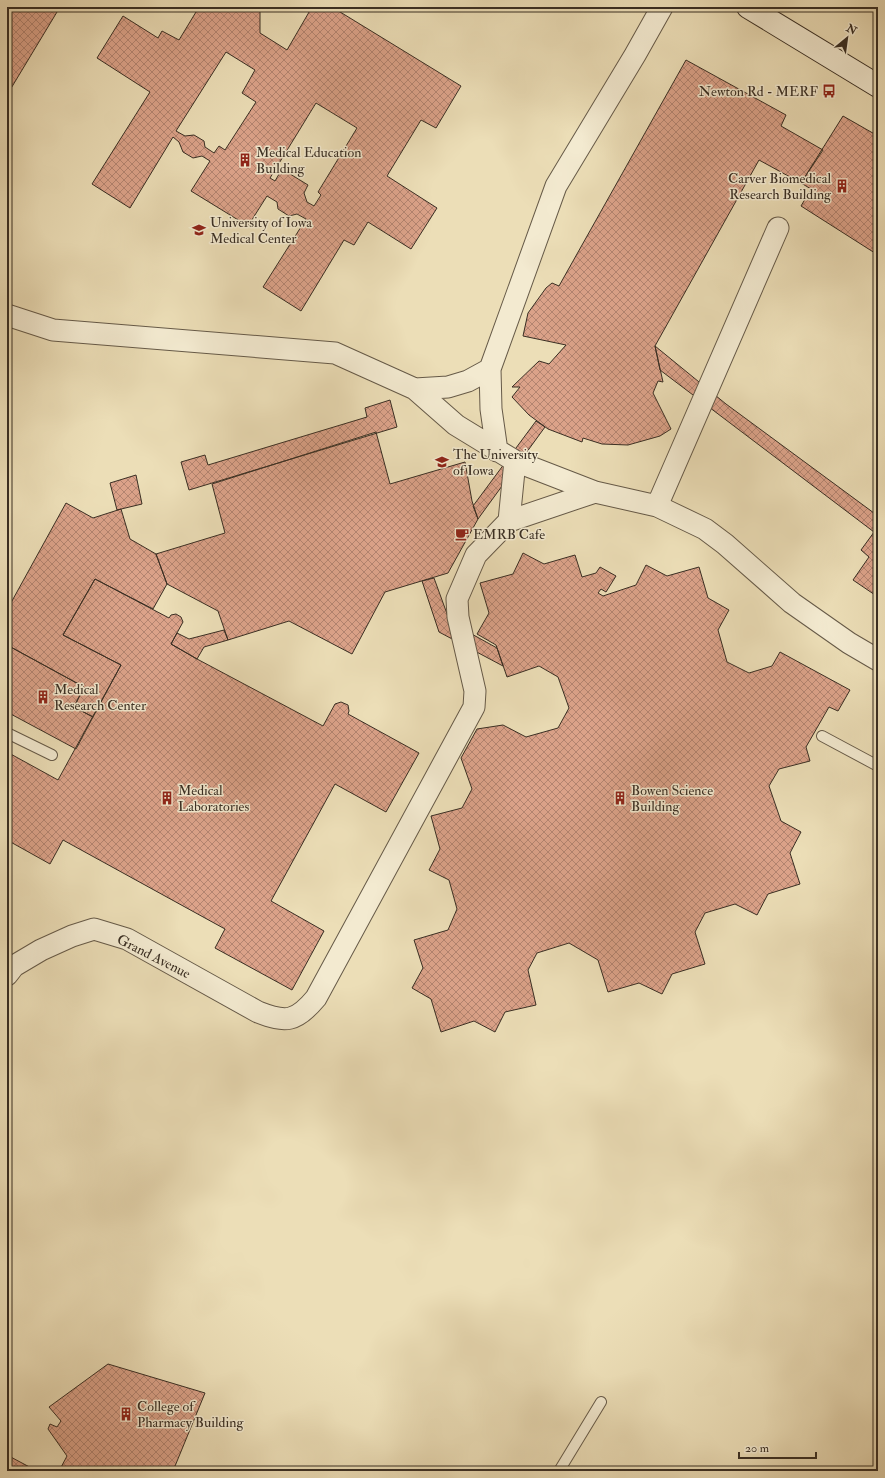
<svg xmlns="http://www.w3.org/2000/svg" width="885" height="1478" viewBox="0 0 885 1478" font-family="'IM FELL Double Pica',serif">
<defs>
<pattern id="building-cross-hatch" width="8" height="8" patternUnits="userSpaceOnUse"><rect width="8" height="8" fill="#dba289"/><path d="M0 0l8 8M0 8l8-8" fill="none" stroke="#b38470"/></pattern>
</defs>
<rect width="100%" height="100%" fill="#ecdeb7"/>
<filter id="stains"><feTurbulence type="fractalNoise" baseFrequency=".005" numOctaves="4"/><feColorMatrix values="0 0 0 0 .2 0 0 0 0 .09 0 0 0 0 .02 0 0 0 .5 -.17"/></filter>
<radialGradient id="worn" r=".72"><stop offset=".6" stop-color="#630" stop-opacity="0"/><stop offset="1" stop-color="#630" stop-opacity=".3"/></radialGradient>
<!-- building -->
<path fill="url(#building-cross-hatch)" stroke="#392e23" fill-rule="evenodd" d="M7,7H60L7,95Z
M199,7H260V33L287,50L312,7H332L461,86L436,128L421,120L387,176L437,208L411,249L368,222L354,245L344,240L301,311L263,287L306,219L297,214L289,216L278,209L277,202L267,196L248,226L191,191L210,161L202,156L193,158L183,152L179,142L173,137L130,208L92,184L150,92L97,58L123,16L158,38L162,31L179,40ZM226,52L255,70L242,93L256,102L225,150L219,146L214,153L205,147L204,141L194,135L185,136L176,131ZM316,103L357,128L318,192L321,195L314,206L307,202L304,193L308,185L282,169L275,181L270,178Z
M686,60L786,115L781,126L823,150L801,183L759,160L655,346L663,382L658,381L653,393L671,429L660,436L628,445L602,444L583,438L582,442L548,429L529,415L512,397L520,387H512L539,361L549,364L566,345L523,336L528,313L546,288L552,283L559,286Z
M843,116L878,136V255L801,206L811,189L801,183Z
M655,346L726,404L878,516V526L874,532L660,370Z
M390,400L397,427L189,490L181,462L205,455L208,465L367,417L365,408Z
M536,421L545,427L478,519L473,506Z
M376,432L390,484L465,462L472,501L478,519L448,573L385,592L352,654L289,621L228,640L218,611L167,584L156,554L225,533L212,484Z
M136,475L142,504L117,510L110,483Z
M66,503L93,518L121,509L130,539L156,554L167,584L153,609L95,579L63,635L121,665L93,717L74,707L84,687L7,645V610Z
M877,528H878V597L853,580L869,557L861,550Z
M523,553L544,564L575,555L582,577L596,573L600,567L616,576L606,592L601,589L598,593L603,596L636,585L646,565L667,576L699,567L708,598L729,610L718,630L727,662L749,673L772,666L780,652L850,690L838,711L829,707L806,747L810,761L779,769L769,786L781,821L801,832L790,853L800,884L768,894L757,915L735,904L705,913L695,932L705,964L672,974L662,994L639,983L608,992L598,960L569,943L537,953L528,970L536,1005L505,1012L495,1032L474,1021L441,1032L431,999L412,988L423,968L414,940L448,930L457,909L449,880L429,870L440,849L431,816L462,808L472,789L461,758L477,729L503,725L526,737L558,728L569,708L558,677L539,666L507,677L496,645L477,634L489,613L480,583L513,574Z
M434,578L450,622L497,648L503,666L439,632L422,581Z
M95,579L169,618L171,615L176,614L181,617L183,622L171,644L197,659L323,726L335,704L341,702L348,705L349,711L348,714L419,753L386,812L335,784L271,901L324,931L292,990L215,948L225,929L63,840L50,864L7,840V752L58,780L121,665L63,635Z
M224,630L228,640L204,647L197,659L171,644L177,633L189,639Z
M7,645L84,687L74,707L93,717L76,749L7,712Z
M108,1364L205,1393L173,1471H59L67,1456L48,1429L50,1424L57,1427L61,1421L49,1407Z
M7,1455L37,1471H7Z"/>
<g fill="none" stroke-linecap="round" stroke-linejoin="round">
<!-- lane casing -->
<g stroke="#665a48" stroke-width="12">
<path id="lane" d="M7,733L52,755
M822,736L878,766
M559,1471L601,1402"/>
</g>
<!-- street casing -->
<g stroke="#665a48" stroke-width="23">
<path id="street" d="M7,315L53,330L335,353L415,389L456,425L515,461L595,492L657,506L705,529L725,544L792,603L849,643L878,660
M415,389L448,387L468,381L490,369
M497,451L491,409L490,369L556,186L635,55L662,7
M657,506L778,228
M509,521L515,461
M7,975L14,966L41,950L72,936L94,929L127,939L258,1012C286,1023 296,1022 316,998L474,707L475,691L458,617L457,599L476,555L509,521L595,492"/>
</g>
<!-- secondary casing -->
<g stroke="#392e23" stroke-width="24">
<path id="secondary" d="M748,7L878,86"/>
</g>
<!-- lane -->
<use href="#lane" stroke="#f3ead0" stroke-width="10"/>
<!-- street -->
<use href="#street" stroke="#f3ead0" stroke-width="21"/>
<!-- secondary -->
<use href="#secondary" stroke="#f3ead0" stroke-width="22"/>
</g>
<!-- icons -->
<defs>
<g id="bus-bare" transform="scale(1.08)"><path d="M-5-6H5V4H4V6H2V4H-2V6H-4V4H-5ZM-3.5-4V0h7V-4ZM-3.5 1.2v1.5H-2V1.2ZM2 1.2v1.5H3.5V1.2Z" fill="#8f2418" stroke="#f3ead0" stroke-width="2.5" paint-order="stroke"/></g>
<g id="building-bare" transform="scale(1.08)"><path d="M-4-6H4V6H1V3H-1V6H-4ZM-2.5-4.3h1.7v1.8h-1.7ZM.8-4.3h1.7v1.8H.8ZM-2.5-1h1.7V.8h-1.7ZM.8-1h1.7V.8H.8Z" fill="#8f2418" stroke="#f3ead0" stroke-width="2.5" paint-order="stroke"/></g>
<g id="school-bare" transform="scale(1.08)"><path d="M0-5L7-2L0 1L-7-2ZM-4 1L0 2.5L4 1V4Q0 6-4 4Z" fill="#8f2418" stroke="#f3ead0" stroke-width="2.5" paint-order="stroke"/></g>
<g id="university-bare" transform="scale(1.08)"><path d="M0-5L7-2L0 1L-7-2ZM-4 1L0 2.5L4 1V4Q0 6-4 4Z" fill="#8f2418" stroke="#f3ead0" stroke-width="2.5" paint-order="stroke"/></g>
<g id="cafe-bare" transform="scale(1.08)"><path d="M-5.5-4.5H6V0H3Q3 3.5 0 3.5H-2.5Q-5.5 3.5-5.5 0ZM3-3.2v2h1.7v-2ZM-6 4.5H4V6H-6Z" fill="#8f2418" stroke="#f3ead0" stroke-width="2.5" paint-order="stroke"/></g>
</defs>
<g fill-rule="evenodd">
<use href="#bus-bare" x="829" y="91"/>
<use href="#building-bare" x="245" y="160"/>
<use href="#building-bare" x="842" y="186"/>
<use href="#school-bare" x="199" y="230"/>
<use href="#university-bare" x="442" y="462"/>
<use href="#cafe-bare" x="462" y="534"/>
<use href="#building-bare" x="43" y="697"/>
<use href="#building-bare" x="167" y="798"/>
<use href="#building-bare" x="620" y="798"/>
<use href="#building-bare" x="126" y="1414"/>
</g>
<g text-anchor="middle" stroke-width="3" stroke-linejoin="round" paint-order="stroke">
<!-- poi labels -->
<g font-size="14" fill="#392e23" stroke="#f3ead0" text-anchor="start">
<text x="818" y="96" text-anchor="end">Newton Rd - MERF</text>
<text x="256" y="157">Medical Education<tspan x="256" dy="16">Building</tspan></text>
<text x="831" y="183" text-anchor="end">Carver Biomedical<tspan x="831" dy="16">Research Building</tspan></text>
<text x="210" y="227">University of Iowa<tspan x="210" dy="16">Medical Center</tspan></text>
<text x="453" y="459">The University<tspan x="453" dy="16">of Iowa</tspan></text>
<text x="473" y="539">EMRB Cafe</text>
<text x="54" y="694">Medical<tspan x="54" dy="16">Research Center</tspan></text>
<text x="178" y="795">Medical<tspan x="178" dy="16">Laboratories</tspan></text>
<text x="631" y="795">Bowen Science<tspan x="631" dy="16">Building</tspan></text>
<text x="137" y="1411">College of<tspan x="137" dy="16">Pharmacy Building</tspan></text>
</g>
<!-- street labels -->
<g font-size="14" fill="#392e23" stroke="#f3ead0">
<text transform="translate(154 956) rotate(27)" y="5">Grand Avenue</text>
</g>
</g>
<!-- margin -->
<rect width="885" height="1478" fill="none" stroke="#ecdeb7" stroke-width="24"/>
<rect x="8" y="8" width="869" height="1462" fill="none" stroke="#392e23" stroke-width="2"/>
<rect x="12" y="12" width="861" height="1454" fill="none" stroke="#392e23"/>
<!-- north arrow -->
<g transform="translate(847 38) rotate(29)" stroke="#f3ead0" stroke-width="3" paint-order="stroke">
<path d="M0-3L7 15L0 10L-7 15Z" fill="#392e23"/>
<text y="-6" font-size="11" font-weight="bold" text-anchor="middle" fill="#392e23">N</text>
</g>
<!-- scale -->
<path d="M739 1452v6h77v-6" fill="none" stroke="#392e23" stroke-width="2"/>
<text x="745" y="1452" font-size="12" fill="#392e23" stroke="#f3ead0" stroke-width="3" paint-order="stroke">20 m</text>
<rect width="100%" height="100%" filter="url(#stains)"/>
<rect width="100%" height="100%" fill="url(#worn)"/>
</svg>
